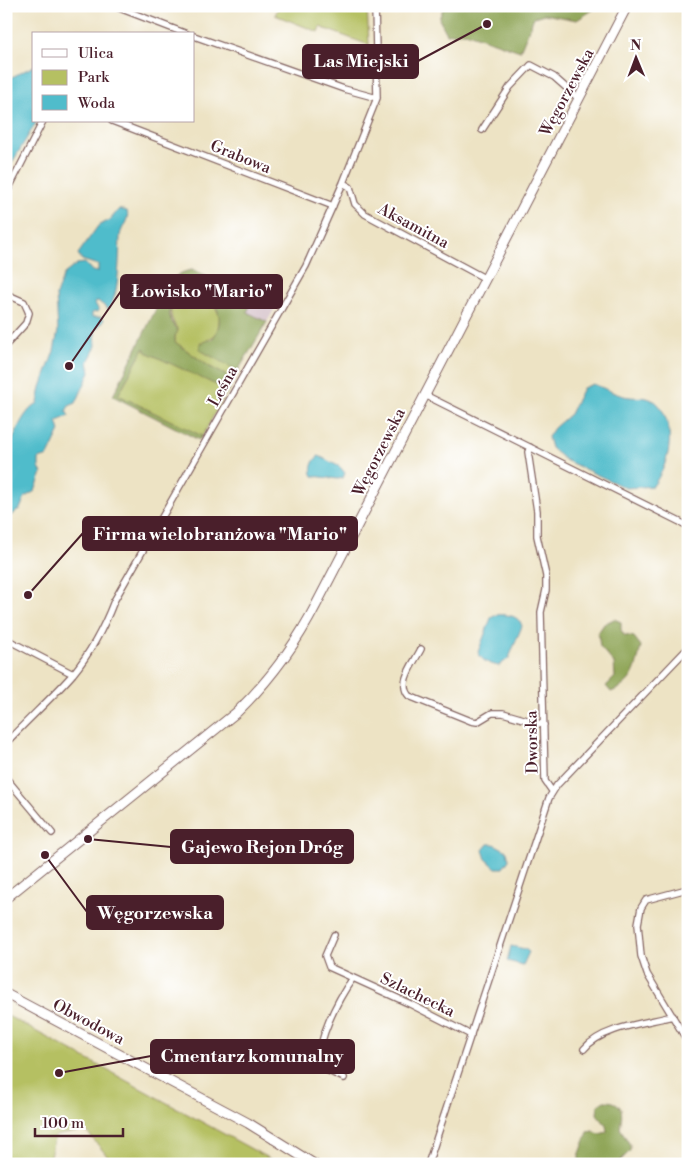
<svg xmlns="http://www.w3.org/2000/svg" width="694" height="1170" viewBox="0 0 694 1170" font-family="'Libre Bodoni',serif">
<rect width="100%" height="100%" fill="#fff"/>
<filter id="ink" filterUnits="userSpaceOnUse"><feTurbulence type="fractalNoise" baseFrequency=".02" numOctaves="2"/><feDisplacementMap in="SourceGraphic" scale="10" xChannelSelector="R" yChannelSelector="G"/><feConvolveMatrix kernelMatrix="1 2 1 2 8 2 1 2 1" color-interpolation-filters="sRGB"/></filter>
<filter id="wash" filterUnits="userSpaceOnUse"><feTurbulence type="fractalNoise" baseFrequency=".0096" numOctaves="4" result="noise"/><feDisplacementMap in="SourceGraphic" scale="20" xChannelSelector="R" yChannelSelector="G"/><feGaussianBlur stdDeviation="1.12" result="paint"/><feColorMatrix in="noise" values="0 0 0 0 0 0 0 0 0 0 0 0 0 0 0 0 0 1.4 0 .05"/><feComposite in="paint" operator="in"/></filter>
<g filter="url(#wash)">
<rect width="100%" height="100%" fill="#ede3c4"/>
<!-- industrial -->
<path fill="#d2bdc6" d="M254,299L275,308L267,322L247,312Z"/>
<!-- green -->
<path fill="#b5c062" stroke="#807046" d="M279,6H367L369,45L320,27L318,32L275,15Z
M191,293C207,292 214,303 220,317L217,334L204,342L236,370L239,369L201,439V436L118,395L144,348L231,378L210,367L175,342V336L178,330C165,310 170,303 191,293Z
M6,1015L279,1164H114L88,1133L81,1131L55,1136L48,1164H6Z"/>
<!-- forest -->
<path fill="#90a658" stroke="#6d6242" d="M444,6H599L577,20L544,14L534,17L520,51L465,32L447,34L439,19Z
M192,270L249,296L252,303L247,312L267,322L239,369L236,370L200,350V343L212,339C225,325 220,299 200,294C188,290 167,302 170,317C171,322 175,326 178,331L175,336V342L210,367L231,378L229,391L146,352L144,348L118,395L202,436L199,440L113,396L156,309C162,290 171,273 192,270Z
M614,619L621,622V630L624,635L634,637L641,646C636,669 634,683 611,692L606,686L615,677L614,663L600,647L598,633L604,624Z
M604,1101C624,1101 623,1112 620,1128L630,1145V1151L617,1164H579V1156L588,1132L593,1131L599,1134L607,1132L606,1125L597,1114L598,1105Z"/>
<!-- water -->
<path fill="#50bccb" stroke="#4d6e7b" d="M34,66V121H37L10,166H6V83L8,79Z
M119,209L127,211C130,220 121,227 120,236C119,253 120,297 108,309L98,301L95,303L99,311L92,313V317H102L104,320L95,331L96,346L88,362L90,372L76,403L69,406L66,411L69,416L57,421L60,431L48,456L39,459V468L42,473L35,491L25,497L20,509L6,519C6,502 3,476 7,460C11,442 22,411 38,403L41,387L54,351L58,331L56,295L64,274L77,264L85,263L92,271L98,272V265L82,260L78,254L98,226L110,220Z
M593,384C605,388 617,396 630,397C637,398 645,396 652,400C658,402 662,409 664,414C675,439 668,465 653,486L626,488L565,460L551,448L548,437L554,428L570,414L583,388Z
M319,456L340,467L345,473L343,478L338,479L313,476C309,470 313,459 319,456Z
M496,615C506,614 519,615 522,626L509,658L499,666C490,664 482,662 478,652L491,618Z
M488,844H494L507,851L509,860L503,868H496L486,859L483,850Z
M511,946L525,949L529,952L523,965L507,961Z"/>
</g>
<g filter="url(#ink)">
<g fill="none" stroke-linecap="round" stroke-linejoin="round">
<!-- minor casing -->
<g stroke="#836461" stroke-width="8">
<path id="minor" d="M114,6L187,34
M194,36L344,89L377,98
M112,121L333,206
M482,130L510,87L531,65L554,77L579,99
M343,183L350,187L355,204L365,214L486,279
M6,194L43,121
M6,294L24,302L29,313L26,323L6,345
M425,395L688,526
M530,447L528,452L537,511V536L546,576V590L541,612L545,781L552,791
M6,639L73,674
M421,649C414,663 397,683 409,696L471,721L477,722L492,713H503L544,725
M6,743C28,719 52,698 73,674C91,652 104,627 114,601L306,266L343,183L377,98L375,6
M6,778L52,833
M687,889L646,900L641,908L638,924L641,956L647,974L688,1042
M334,935L325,956L329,967L408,1003L471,1035
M584,1049C602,1027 646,1023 673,1016
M344,1078L322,1068C312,1046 340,996 353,978
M428,1164L549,798L557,785L688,648"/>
</g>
<!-- primary casing -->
<g stroke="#836461" stroke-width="11">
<path id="primary" d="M6,898L237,712C270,680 295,646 316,605L627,6
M6,994L248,1123L314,1164"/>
</g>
<!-- minor -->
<use href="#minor" stroke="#fff" stroke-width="5.5"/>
<!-- primary -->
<use href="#primary" stroke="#fff" stroke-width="9"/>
</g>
</g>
<g text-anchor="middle" stroke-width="4" stroke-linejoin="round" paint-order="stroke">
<!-- street labels -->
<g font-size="16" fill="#4a1f2b" stroke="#fff">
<text transform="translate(566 92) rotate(-62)" y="6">Węgorzewska</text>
<text transform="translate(241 156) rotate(22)" y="6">Grabowa</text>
<text transform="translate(414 225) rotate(28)" y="6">Aksamitna</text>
<text transform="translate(222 386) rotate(-61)" y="6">Leśna</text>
<text transform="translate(378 452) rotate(-63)" y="6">Węgorzewska</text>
<text transform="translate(531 742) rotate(-91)" y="6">Dworska</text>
<text transform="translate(418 994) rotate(26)" y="6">Szlachecka</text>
<text transform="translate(89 1021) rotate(28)" y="6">Obwodowa</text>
</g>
</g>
<!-- callouts -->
<path fill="none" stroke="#4a1f2b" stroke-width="2" d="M487 24L418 61M69 366L121 291M28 595L83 533M88 839L171 847M45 855L87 912M59 1073L151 1056"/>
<g fill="#4a1f2b" stroke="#fff" stroke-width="2">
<circle cx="487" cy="24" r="5"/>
<circle cx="69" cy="366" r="5"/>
<circle cx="28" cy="595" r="5"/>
<circle cx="88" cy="839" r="5"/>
<circle cx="45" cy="855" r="5"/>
<circle cx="59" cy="1073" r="5"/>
</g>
<g fill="#4a1f2b" stroke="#4a1f2b" stroke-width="2">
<rect x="303" y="45" width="115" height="33" rx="5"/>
<rect x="121" y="275" width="161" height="33" rx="5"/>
<rect x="83" y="517" width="274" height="33" rx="5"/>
<rect x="171" y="830" width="182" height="33" rx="5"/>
<rect x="87" y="896" width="136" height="33" rx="5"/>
<rect x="151" y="1040" width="203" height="33" rx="5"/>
</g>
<g font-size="18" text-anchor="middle" font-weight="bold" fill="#fff">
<text x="361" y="67">Las Miejski</text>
<text x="202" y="297">Łowisko "Mario"</text>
<text x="220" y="540">Firma wielobranżowa "Mario"</text>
<text x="262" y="853">Gajewo Rejon Dróg</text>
<text x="155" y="919">Węgorzewska</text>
<text x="252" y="1062">Cmentarz komunalny</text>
</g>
<!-- margin -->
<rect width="694" height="1170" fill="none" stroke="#fff" stroke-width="25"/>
<!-- legend -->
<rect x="32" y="32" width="162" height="90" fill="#ffffff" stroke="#b7a5aa"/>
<rect x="42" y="49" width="25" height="8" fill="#ffffff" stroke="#b7a5aa"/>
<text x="78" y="58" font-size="15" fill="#4a1f2b">Ulica</text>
<rect x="42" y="70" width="25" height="15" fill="#b5c062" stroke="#b7a5aa"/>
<text x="78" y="82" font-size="15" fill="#4a1f2b">Park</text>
<rect x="42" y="95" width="25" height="15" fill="#50bccb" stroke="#b7a5aa"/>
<text x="78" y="108" font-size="15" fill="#4a1f2b">Woda</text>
<!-- north arrow -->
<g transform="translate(636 58) rotate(359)" stroke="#ffffff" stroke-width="4" paint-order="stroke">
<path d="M0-4L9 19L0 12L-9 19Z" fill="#4a1f2b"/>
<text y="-8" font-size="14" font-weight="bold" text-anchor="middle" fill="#4a1f2b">N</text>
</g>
<!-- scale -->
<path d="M35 1128v8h88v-8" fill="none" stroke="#4a1f2b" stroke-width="2.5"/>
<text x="42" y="1128" font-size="15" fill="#4a1f2b" stroke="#ffffff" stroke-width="4" paint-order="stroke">100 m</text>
</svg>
